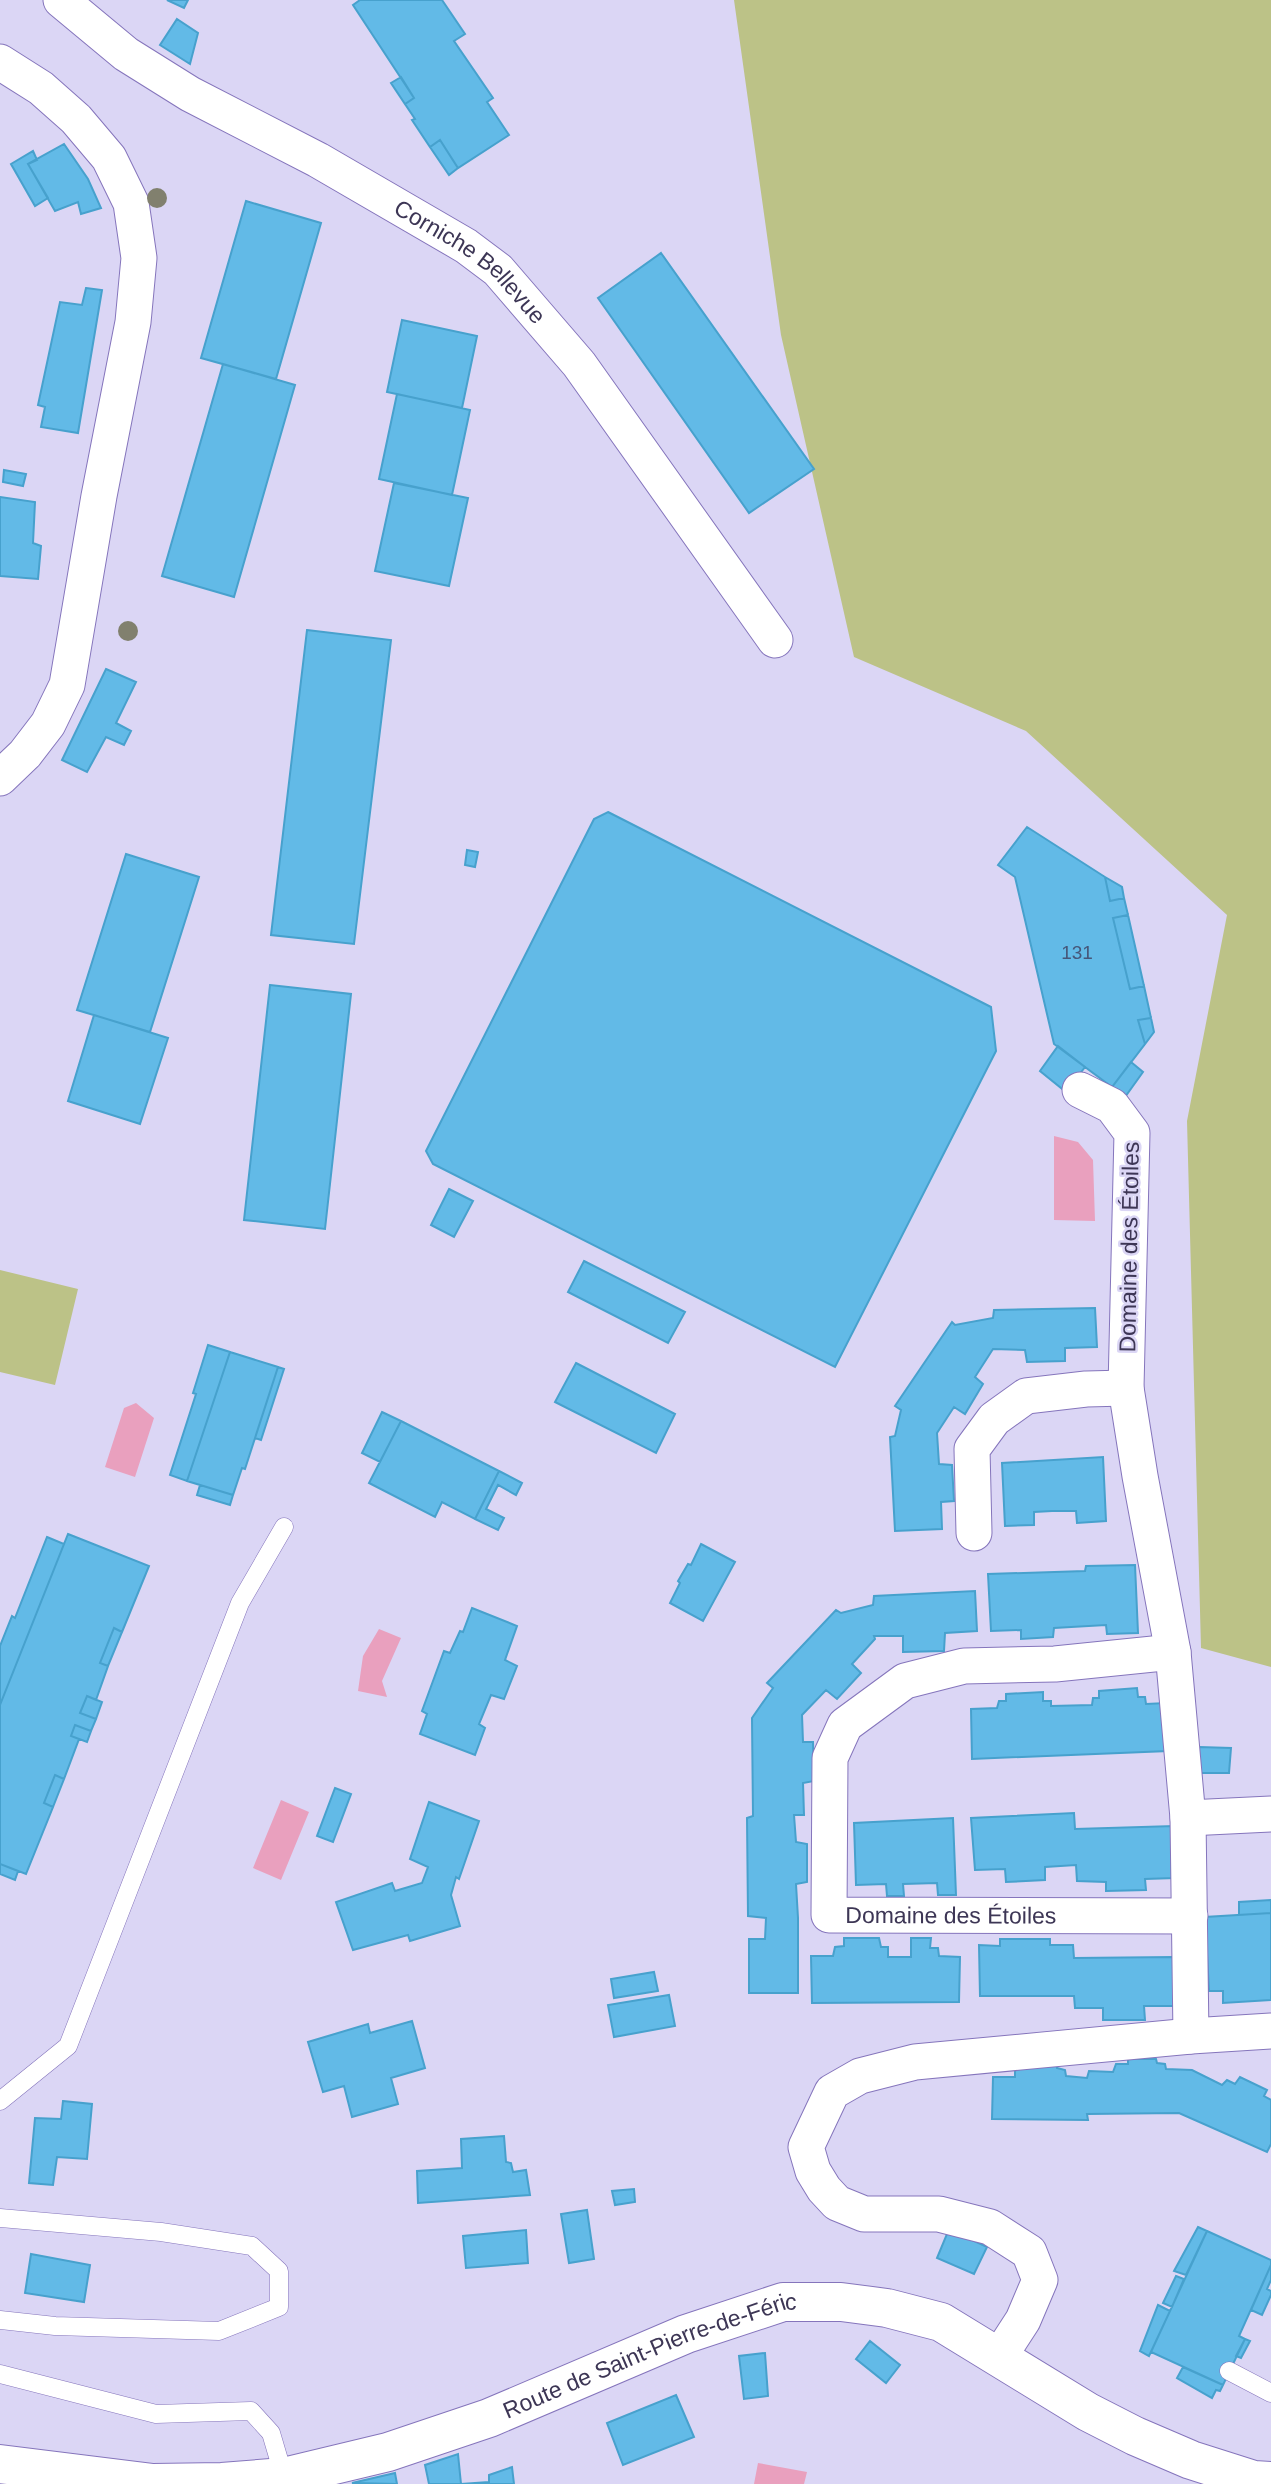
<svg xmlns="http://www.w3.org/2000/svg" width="1271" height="2484" viewBox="0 0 1271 2484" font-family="Helvetica,sans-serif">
<rect width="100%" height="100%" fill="#dbd6f5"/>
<!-- green -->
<path fill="#bcc287" d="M734,0H1271V1667L1201,1648L1187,1121L1227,915L1026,731L854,657L781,335Z
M0,1270L78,1289L55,1385L0,1372Z"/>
<!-- water -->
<path fill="#e9a0be" d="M1054,1136L1078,1142L1093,1160L1095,1221L1054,1220Z
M136,1403L154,1418L135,1477L105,1467L124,1408Z
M379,1629L401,1638L382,1681L387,1697L358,1691L363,1656Z
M281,1800L309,1812L281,1880L253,1868Z
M758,2463L807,2472L804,2484H754Z"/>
<!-- building -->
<path fill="#62bae7" stroke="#47a1cd" stroke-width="2" d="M167,0H188L184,8Z
M360,0H442L465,34L454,41L493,98L487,102L509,135L458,168L440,140L430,147L412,120L415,119L405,104L414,98L353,5Z
M177,19L198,33L190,64L160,45Z
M401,77L414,98L405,104L391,83Z
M440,140L458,168L449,175L430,147Z
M64,144L88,179L101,208L81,214L78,202L55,211L28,164Z
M33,151L37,160L28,164L48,198L35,206L11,164Z
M246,201L321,223L276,379L201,358Z
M661,253L814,469L749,513L598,298Z
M86,288L102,290L78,433L41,427L45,407L38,405L60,302L82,305Z
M402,320L477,336L462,408L387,392Z
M223,364L295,385L234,597L162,576Z
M397,394L470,410L452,495L379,479Z
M4,470L26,474L23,486L3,482Z
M394,483L468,498L449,586L375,571Z
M0,497L35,502L33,543L41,546L38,579L0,576Z
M307,630L391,640L354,944L271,935Z
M106,669L136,682L116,723L131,731L124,745L106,737L87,772L62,760Z
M608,812L991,1007L996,1051L835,1367L433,1164L426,1151L594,819Z
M1027,827L1105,877L1110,901L1124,898L1128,915L1113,918L1130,989L1144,986L1151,1018L1138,1020L1145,1044L1112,1087L1054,1044L1015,877L998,865Z
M467,850L478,852L475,867L465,865Z
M126,854L199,877L150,1032L77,1010Z
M1105,877L1122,887L1124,898L1110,901Z
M1128,915L1144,986L1130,989L1113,918Z
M270,985L351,994L325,1229L244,1220Z
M94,1015L168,1038L140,1124L68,1101Z
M1151,1018L1154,1032L1145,1044L1138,1020Z
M1058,1046L1085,1067L1066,1092L1040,1071Z
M1131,1062L1143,1072L1125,1097L1112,1087Z
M449,1189L473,1201L454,1237L431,1225Z
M584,1261L685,1312L668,1343L568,1292Z
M1095,1308L1097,1347L1065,1348V1361L1027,1362L1025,1350L993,1349L975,1377L983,1384L965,1414L954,1407L937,1433L939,1464L952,1465L954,1501L941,1502L942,1529L895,1531L890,1437L895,1436L901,1410L895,1406L952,1322L955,1325L993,1318L994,1310Z
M208,1345L230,1352L187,1481L170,1475L196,1394L193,1393Z
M230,1352L278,1367L245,1469L242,1468L233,1495L187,1481Z
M576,1363L675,1414L656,1453L555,1402Z
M278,1367L284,1369L261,1440L255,1438Z
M382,1412L401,1421L380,1462L362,1453Z
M401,1421L499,1471L475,1519L442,1502L435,1517L369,1483Z
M1103,1457L1106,1521L1077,1523L1076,1511H1052L1034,1512V1525L1005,1526L1002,1463Z
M499,1471L522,1483L516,1495L498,1485L486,1509L504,1518L498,1530L475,1519Z
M200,1485L233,1495L230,1505L197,1495Z
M68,1534L149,1566L122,1632L114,1628L100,1663L108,1666L96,1700L87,1696L80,1713L96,1719L91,1731L75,1725L71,1736L79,1739L64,1779L55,1775L44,1803L53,1807L26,1874L0,1864V1705Z
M47,1537L64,1544L0,1705V1646L12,1616L15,1618Z
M701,1544L735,1562L703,1621L670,1603L680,1583L678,1581L688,1564L691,1565Z
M1135,1565L1138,1633L1107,1634L1106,1625L1054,1628L1053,1637L1021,1639V1630L991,1631L988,1574L1085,1571L1086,1566Z
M975,1591L977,1631L945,1633L944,1651L903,1652V1636H874L875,1639L852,1664L861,1673L837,1699L826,1690L802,1715L803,1742H813L814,1781L803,1783L804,1815H794L796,1842L807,1844V1882L796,1884L798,1918V1993H749V1939H765L766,1918L748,1916L747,1818L753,1816L752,1718L773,1688L767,1683L836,1610L841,1613L873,1605L874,1596Z
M472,1608L517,1626L505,1660L517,1666L504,1699L491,1695L479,1724L485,1728L475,1755L420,1734L427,1714L422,1711L444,1651L450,1653L460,1631L463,1632Z
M114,1628L122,1632L108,1666L100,1663Z
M1137,1688L1138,1697H1145L1146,1704L1166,1703L1168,1751L972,1759L971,1709L997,1708L999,1701H1006V1694L1043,1692V1701H1051V1706L1092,1705L1093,1698H1099V1691Z
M87,1696L102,1702L96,1719L80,1713Z
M75,1725L91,1731L87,1742L71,1736Z
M1199,1747L1231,1748L1229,1773H1199Z
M55,1775L64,1779L53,1807L44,1803Z
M335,1788L351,1794L333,1842L317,1836Z
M429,1802L479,1821L459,1879L456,1877L451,1895L460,1926L410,1941L408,1935L353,1950L336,1902L392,1883L395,1891L422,1883L428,1867L410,1859Z
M1074,1813L1075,1829L1174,1826L1175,1878L1145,1879L1146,1890L1106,1891V1882L1077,1881L1076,1865L1045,1867V1880L1006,1882L1005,1869L975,1870L971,1818Z
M953,1818L956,1895H938L937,1883L903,1884L904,1896H887L886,1884L856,1885L854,1823Z
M0,1864L18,1871L15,1880L0,1874Z
M1271,1900V1913L1239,1915V1902Z
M1271,1913V2000L1223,2003V1991H1209L1205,1917Z
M844,1938H879L881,1947H888V1957H911V1938H931L930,1948H938L939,1956L960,1957L959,2002L812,2003L811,1956H833L835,1947L844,1946Z
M1000,1939H1050V1945H1073L1074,1958L1174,1957L1175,2006H1144L1145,2020H1103V2008H1075L1074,1996H980L979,1945L1000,1946Z
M654,1972L658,1991L614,1998L611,1979Z
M669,1995L675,2026L614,2037L608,2005Z
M412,2021L425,2068L391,2078L398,2104L352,2117L344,2086L323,2092L308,2042L368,2024L370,2033Z
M1128,2059H1156L1157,2063L1165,2064L1166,2069L1192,2070L1222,2085L1227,2080L1235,2084L1240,2077L1267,2090L1264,2096L1271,2100V2144L1267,2152L1179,2113L1087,2114L1088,2120L992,2119L993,2077H1015V2070L1057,2063V2068L1065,2070L1066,2076L1087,2078L1089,2071L1113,2072L1116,2064H1128Z
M63,2101L92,2104L87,2159L57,2157L53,2185L29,2183L35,2118L61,2119Z
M504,2136L506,2162L511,2163L513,2172L526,2170L530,2195L418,2203L417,2171L462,2168L461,2139Z
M634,2189L635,2202L615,2205L612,2191Z
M587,2210L594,2259L569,2263L561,2214Z
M1198,2227L1207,2231L1186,2275L1174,2271Z
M949,2229L987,2247L974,2274L937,2258Z
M526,2230L528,2263L466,2268L463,2236Z
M1207,2231L1271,2260V2265L1239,2336L1245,2339L1223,2385L1151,2352Z
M31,2254L90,2265L84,2302L25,2293Z
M1271,2265V2280L1267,2289L1271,2291V2295L1262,2315L1251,2310Z
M1176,2276L1184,2279L1172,2307L1163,2303Z
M1158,2305L1170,2311L1149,2356L1140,2351Z
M1245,2339L1250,2341L1241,2358L1236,2356Z
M870,2341L900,2365L886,2383L856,2359Z
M765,2353L768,2396L744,2399L739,2356Z
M1183,2367L1223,2385L1220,2391L1216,2390L1212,2398L1177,2378Z
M676,2395L694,2437L623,2465L607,2423Z
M458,2454L461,2484H429L425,2465Z
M512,2467L514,2484H461L489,2482V2475Z
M395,2473L397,2484L352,2483Z"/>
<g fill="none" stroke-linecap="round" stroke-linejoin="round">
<!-- lane casing -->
<g stroke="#8575bc" stroke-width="19">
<path id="lane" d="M0,2101L68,2046L240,1603L284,1527
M0,2218L161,2232L252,2246L279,2271V2307L219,2331L55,2326L0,2320
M1229,2371L1271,2393
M0,2374L156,2414L251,2411L271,2433L284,2477"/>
</g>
<!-- street casing -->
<g stroke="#8575bc" stroke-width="37">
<g id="street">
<path id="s1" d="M61,0L126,54L190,94L318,160L466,246L498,270L579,364L775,640"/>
<path d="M0,62L41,88L76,119L109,158L131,203L139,258L133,322L99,496L67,685L48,724L25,754L0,778"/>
<path d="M1080,1090L1112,1106L1132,1133L1126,1388L1140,1476L1173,1652L1188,1818L1191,2036"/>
<path d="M974,1533L972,1449L994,1419L1026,1396L1086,1389L1126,1388"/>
<path id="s2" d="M1173,1652L1055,1664L964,1666L905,1681L845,1725L830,1758L829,1915L1190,1916"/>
<path d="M1188,1818L1271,1814"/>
<path d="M999,2357L1023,2320L1040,2280L1029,2252L990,2227L939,2214H864L837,2203L824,2189L813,2171L806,2147L832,2092L860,2076L915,2062L1191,2036L1271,2031"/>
</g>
</g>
<!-- secondary casing -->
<g stroke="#8575bc" stroke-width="40">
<g id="secondary">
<path id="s3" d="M0,2464L153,2483L222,2482L284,2477L388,2452L489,2418L686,2334L783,2302H841L887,2308L941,2322L1088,2412L1135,2436L1191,2460L1254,2480L1271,2481"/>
</g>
</g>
<!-- lane -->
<use href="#lane" stroke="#fff" stroke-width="18"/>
<!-- street -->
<use href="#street" stroke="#fff" stroke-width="35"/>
<!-- secondary -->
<use href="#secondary" stroke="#fff" stroke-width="38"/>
</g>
<!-- trees -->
<g fill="#81806e">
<circle cx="157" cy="198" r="10"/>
<circle cx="128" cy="631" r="10"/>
</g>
<g text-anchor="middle" stroke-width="5" stroke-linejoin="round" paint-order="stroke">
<!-- number labels -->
<g font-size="19" fill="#46577a">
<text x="1077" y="959">131</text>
</g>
<!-- street labels -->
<g font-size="23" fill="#3d3655" stroke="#dbd6f5">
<text dy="8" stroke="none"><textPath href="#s1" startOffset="488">Corniche Bellevue</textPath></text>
<text transform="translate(1129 1247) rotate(-89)" y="8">Domaine des Étoiles</text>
<text dy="8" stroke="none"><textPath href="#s2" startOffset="660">Domaine des Étoiles</textPath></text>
<text dy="8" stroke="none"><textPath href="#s3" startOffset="672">Route de Saint-Pierre-de-Féric</textPath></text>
</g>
</g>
</svg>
